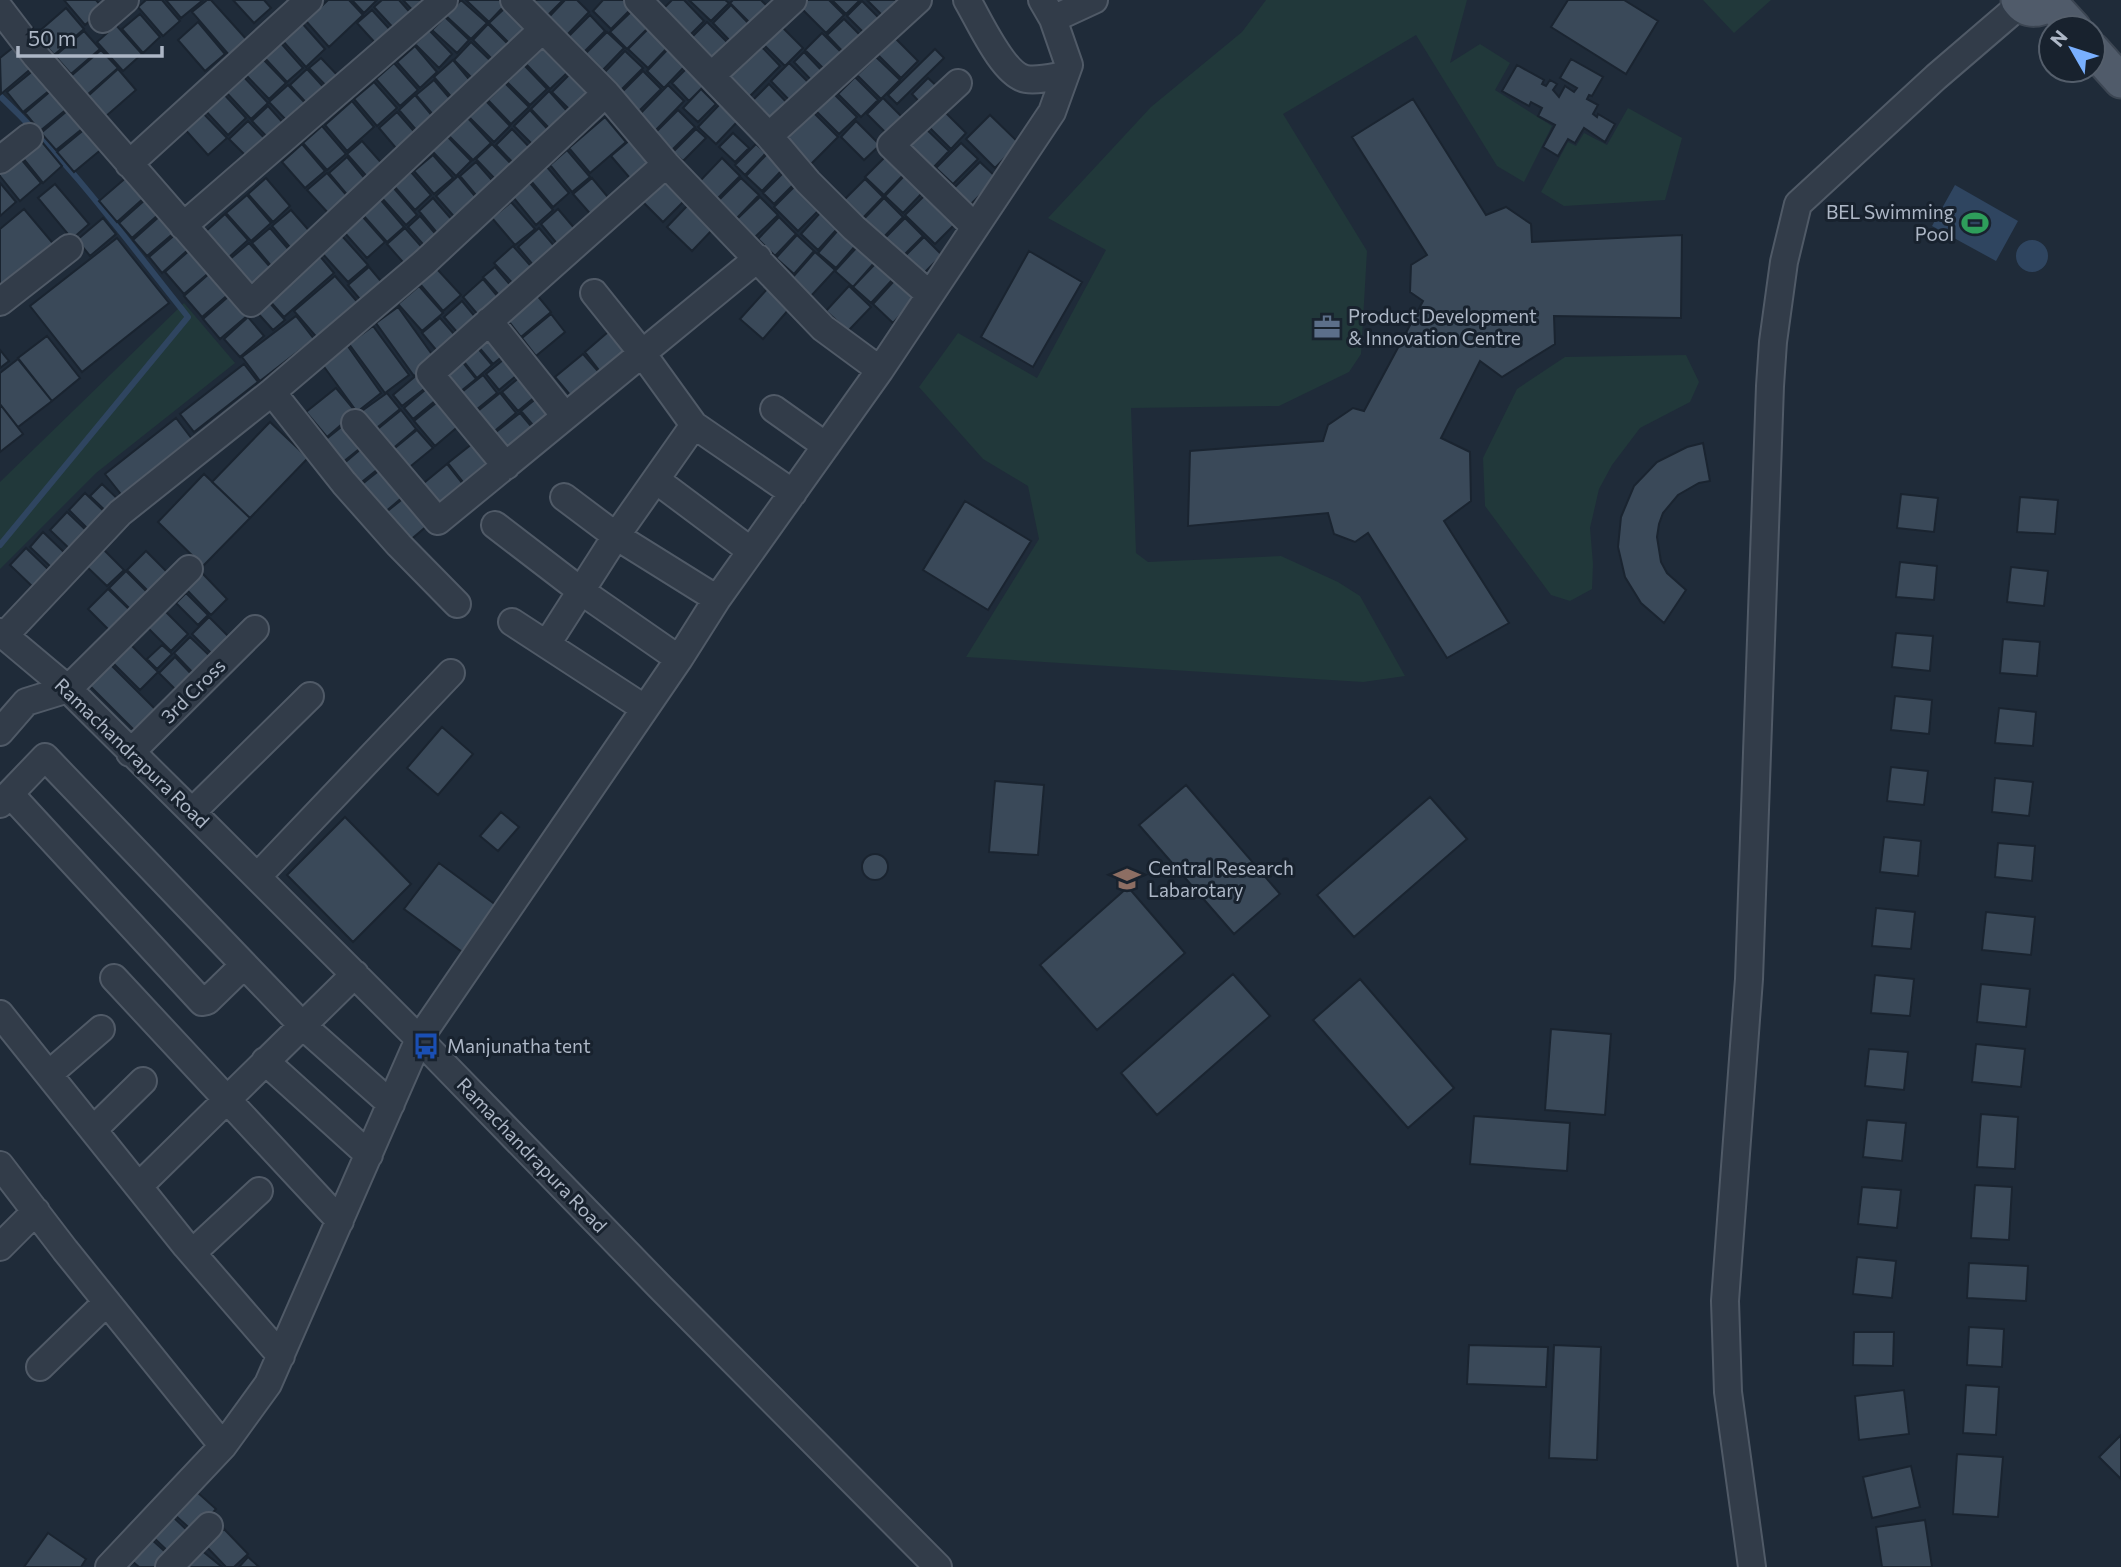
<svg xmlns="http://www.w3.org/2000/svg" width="2121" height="1567" viewBox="0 0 2121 1567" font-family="Commissioner,sans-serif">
<rect width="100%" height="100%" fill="#1f2b39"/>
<!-- green -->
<path fill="#21383a" d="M1266,0H1467L1450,63L1480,44L1510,63L1495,90L1552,126L1524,182L1497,166L1416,35L1283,114L1367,251L1361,354L1349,372L1279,406L1131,408L1136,553L1148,562L1281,556L1338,582L1360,596L1405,676L1363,682L966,657L1039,539L1028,486L983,459L919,387L958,333L1037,378L1106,250L1048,218L1151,107L1242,32Z
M1703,0H1771L1734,33Z
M1628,108L1682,138L1665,200L1564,206L1541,192L1568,142L1576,146L1584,133L1607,145Z
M184,303L235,363L96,473L0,569V482Z
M1686,355L1699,382L1690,402L1640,428L1612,465L1599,489L1590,528L1593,564L1592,589L1570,601L1551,595L1485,506L1483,458L1517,389L1565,357Z"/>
<!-- water -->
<path fill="#2f4560" d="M1955,185L2018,221L1996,261L1932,226Z
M2016 256a16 16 0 1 1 32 0a16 16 0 1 1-32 0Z"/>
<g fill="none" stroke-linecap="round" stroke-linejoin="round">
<!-- stream -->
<path stroke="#2f4560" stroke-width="6" d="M0,96C70,162 128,242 188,317L0,545"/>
</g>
<!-- building -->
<path fill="#3a4959" stroke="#1a2430" stroke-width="2" d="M64,0H96L104,9L85,25Z
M146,0H162L180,21L163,36L138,7Z
M166,0H203L181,18Z
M207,0H211L247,40L229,55L192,12Z
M233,0H264L271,8L254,23Z
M328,0H349L363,15L329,47L306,21Z
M352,0H377L364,13Z
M382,0H399L415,18L398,33L374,7Z
M403,0H433L417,15Z
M461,0L487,23L471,39L446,16Z
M466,0H501L506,4L489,22Z
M531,0H563L547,16Z
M565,0H577L589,12L566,36L548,18Z
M603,0H626L633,7L611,29L593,11Z
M672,0H684L704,21L689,36L663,9Z
M689,0H725L729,3L711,21Z
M733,0H761L771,10L754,27L730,3Z
M805,0H829L844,15L826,33L799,6Z
M832,0H860L846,14Z
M867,0H902L890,23Z
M1568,0H1624L1658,21L1626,74L1551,27Z
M862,1L885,24L870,39L847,16Z
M731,5L750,25L732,43L713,23Z
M506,7L530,31L514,48L489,23Z
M66,8L84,29L54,55L36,34Z
M634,9L651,25L627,49L610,32Z
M372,10L393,33L378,46L357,23Z
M140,14L160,37L143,53L122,29Z
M590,15L605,31L583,53L568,37Z
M445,17L469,40L457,53L432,30Z
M844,19L864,39L847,56L827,35Z
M198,22L225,54L205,71L178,40Z
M301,22L325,49L306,67L282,40Z
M707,22L728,43L711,59L691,38Z
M488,24L514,50L499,66L473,40Z
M116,25L142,54L123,71L97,42Z
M780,25L803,48L785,66L763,44Z
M650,27L669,46L648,68L628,49Z
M429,30L452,54L439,68L415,44Z
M84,31L100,49L71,74L55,56Z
M607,32L624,48L600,73L583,56Z
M822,33L847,58L830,75L805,50Z
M895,38L918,61L901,78L878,55Z
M279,41L303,68L287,82L263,56Z
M471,42L495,65L477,83L454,60Z
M759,44L780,66L749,97L728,75Z
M15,46L33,67L1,94L0,58Z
M415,46L437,72L420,88L397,62Z
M544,47L568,72L550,89L526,64Z
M669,48L686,65L664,88L647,71Z
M935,49L944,58L897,104L888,95Z
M101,50L118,68L87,95L71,76Z
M625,51L643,68L618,93L601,76Z
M804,52L825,74L815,84L794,62Z
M261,57L286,83L269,99L244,73Z
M876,57L900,80L881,99L857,75Z
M321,58L341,79L330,90L309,68Z
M1571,59L1603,77L1592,96L1589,95L1587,99L1598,105L1593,114L1597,117L1598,114L1615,124L1605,142L1584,128L1575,143L1568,139L1558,156L1543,147L1555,125L1538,116L1542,108L1531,102L1529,106L1502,91L1517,65L1544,80L1542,84L1546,86L1550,80L1557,84L1553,90L1559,97L1565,86L1574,92L1577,88L1560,78Z
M453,60L473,84L454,100L434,77Z
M394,63L418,90L400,106L376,79Z
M789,63L812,86L794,105L771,81Z
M524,65L547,89L530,105L507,82Z
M688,67L705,85L689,101L672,83Z
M118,69L136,90L105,117L88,96Z
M307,69L328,92L311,108L290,85Z
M34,70L50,90L23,112L7,92Z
M643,71L661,89L637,113L619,95Z
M571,73L595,98L576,116L552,92Z
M242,75L268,103L251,119L225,91Z
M855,77L878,100L861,117L838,94Z
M928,78L942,91L925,108L912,94Z
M434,80L452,101L435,117L416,95Z
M374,82L397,108L377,126L354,99Z
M505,83L529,107L511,124L488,100Z
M769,84L792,108L776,124L752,101Z
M288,85L309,107L290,124L269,102Z
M668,85L684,101L654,132L638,116Z
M53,89L68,108L40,131L25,113Z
M701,89L716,104L698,122L683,108Z
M221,91L246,118L228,135L203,108Z
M549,91L567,111L549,128L531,109Z
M833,93L857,117L839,134L815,110Z
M415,95L434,118L418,132L399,110Z
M883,98L904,119L888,135L867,114Z
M1413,99L1486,215L1506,207L1531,224L1532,242L1682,235L1681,318L1554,316L1555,344L1502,377L1480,361L1441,438L1470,452L1471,501L1444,521L1509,623L1447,658L1368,533L1355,542L1334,534L1328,513L1188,526L1190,451L1323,441L1328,425L1353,408L1364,411L1423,301L1410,292L1411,265L1427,255L1352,137Z
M352,101L374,127L347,151L325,125Z
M486,101L510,126L494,142L469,117Z
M720,104L737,122L716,144L698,127Z
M268,106L285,125L270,140L252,121Z
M941,108L966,133L951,149L926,124Z
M200,110L227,138L208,155L182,126Z
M530,110L553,135L538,150L514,126Z
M678,110L695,127L672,150L655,133Z
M67,111L82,129L56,150L41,133Z
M397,112L419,137L401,154L379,128Z
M813,112L838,137L811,164L786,139Z
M990,115L1019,143L995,168L966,139Z
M466,116L491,143L473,160L447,134Z
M605,117L626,142L590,173L569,148Z
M248,121L271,145L252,162L229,139Z
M856,121L880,145L864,160L841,137Z
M322,126L346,154L327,170L303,143Z
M923,126L949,151L932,169L906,143Z
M86,128L103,148L74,172L57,152Z
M512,129L533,151L517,167L496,145Z
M696,129L706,138L683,161L673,152Z
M733,133L749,148L735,162L719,147Z
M37,136L62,166L43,183L18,152Z
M447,136L471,161L456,176L432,151Z
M631,139L655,167L635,184L611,156Z
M362,141L385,167L370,180L347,154Z
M961,143L978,159L953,184L936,168Z
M302,144L325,171L305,188L282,162Z
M492,144L514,167L498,182L476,159Z
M756,144L766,153L745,175L735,165Z
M567,150L590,177L572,192L550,165Z
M16,153L41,183L20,201L0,176V166Z
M889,153L907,171L884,195L865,177Z
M767,154L783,169L762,191L746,176Z
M433,155L453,178L434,194L414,171Z
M347,157L367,181L349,197L329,173Z
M722,158L740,176L716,200L699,182Z
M476,162L498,187L481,201L460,176Z
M980,162L997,178L971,204L954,188Z
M547,167L569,193L553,207L531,181Z
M785,171L796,182L774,204L763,193Z
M411,172L431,195L415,210L394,186Z
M327,173L349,198L330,215L307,190Z
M906,174L924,191L903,213L885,196Z
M128,176L145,197L117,222L99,201Z
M458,176L480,202L458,221L436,196Z
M266,178L290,206L273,222L248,194Z
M592,178L612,202L594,218L573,194Z
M661,178L684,201L663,222L640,199Z
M741,178L759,195L736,219L718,201Z
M865,179L883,197L859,222L840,204Z
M0,183L16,202L0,216Z
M530,183L553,210L536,225L513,197Z
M55,184L89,224L72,239L38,198Z
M797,184L821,208L798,231L774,207Z
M392,186L417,215L406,225L381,197Z
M927,193L957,222L935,244L905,215Z
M247,195L271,223L251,241L226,213Z
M760,197L778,215L754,238L736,220Z
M433,198L453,221L438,234L419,211Z
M884,198L903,217L879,242L860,223Z
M146,199L159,214L132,238L119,223Z
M380,199L404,227L387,242L363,215Z
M511,202L535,229L515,245L492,218Z
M688,205L713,229L692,251L667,227Z
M24,209L56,247L0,295V229Z
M558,209L581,236L563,251L541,224Z
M291,210L312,234L293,251L272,226Z
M820,213L837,229L818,250L801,234Z
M225,214L248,240L228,258L205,232Z
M161,215L175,232L147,256L133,240Z
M362,216L385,242L367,258L344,232Z
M420,216L440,239L428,250L408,227Z
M779,217L796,234L775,256L758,239Z
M103,218L116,234L90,256L77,240Z
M905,218L923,236L899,260L881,242Z
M270,228L290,251L272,267L252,243Z
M405,228L427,253L409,269L387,244Z
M539,228L561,254L539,272L518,247Z
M839,229L856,245L836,268L818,253Z
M177,233L190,248L162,273L149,257Z
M797,235L814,251L794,274L776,258Z
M342,236L368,265L348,282L322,253Z
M924,237L942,255L919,278L901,260Z
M117,238L169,303L82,372L30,306Z
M249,243L271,268L252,285L229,260Z
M513,246L537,273L518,289L494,263Z
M858,246L875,262L853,287L835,271Z
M191,249L211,271L184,294L165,272Z
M1029,251L1082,282L1033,367L981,337Z
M815,252L835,270L811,296L792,278Z
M319,255L334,273L284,317L268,299Z
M876,263L893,279L871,303L853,287Z
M369,267L385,286L364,304L348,285Z
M495,267L517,293L506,303L483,277Z
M437,269L461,295L443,311L420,284Z
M211,272L230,293L202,317L184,296Z
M335,276L360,305L319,340L294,311Z
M483,279L504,304L484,322L463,297Z
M894,281L915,299L893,323L873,304Z
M419,286L443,313L422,331L398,304Z
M849,286L871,307L848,331L826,311Z
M768,288L790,308L763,339L740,319Z
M536,294L551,312L521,337L507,319Z
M229,296L247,316L220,339L203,319Z
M267,300L285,320L273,330L255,310Z
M462,301L481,324L463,339L444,317Z
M398,307L436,360L414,376L376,323Z
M551,314L565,332L536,356L522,338Z
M296,316L314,339L260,381L242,357Z
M248,317L264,336L240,357L224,339Z
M440,318L461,342L442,357L422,333Z
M373,326L409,375L385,393L349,344Z
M493,331L509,351L493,364L477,345Z
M608,332L630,358L605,378L585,352Z
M47,336L80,378L52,401L18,358Z
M347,345L381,393L357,412L322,364Z
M476,346L492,365L477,378L461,358Z
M0,350L9,361L0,368Z
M583,354L604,378L576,402L555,377Z
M509,355L522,371L499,390L486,374Z
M18,359L52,401L18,427L0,404V373Z
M460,359L476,379L456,395L440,376Z
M244,364L258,382L194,432L180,414Z
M526,372L542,391L518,411L502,392Z
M418,374L428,386L402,406L393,395Z
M483,375L497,393L471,414L457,396Z
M432,384L441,396L413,419L404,408Z
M336,388L356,412L327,437L306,412Z
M544,392L560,413L538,431L521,411Z
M387,393L400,409L373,431L359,413Z
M500,393L516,413L490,435L473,415Z
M441,399L461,424L435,446L414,421Z
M0,404L23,434L0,452Z
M401,410L416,429L390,451L374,432Z
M520,413L536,432L507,456L491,436Z
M176,418L195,443L124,498L105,474Z
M270,422L308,458L250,518L212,482Z
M345,424L363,446L343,462L325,440Z
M417,430L433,448L406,470L390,452Z
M477,440L496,463L467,487L448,463Z
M1703,443L1710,481L1699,483L1678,495L1663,513L1659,524L1657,537L1661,562L1667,573L1686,590L1664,623L1641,603L1625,577L1618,547L1621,517L1634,486L1657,462L1687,447Z
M362,448L378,469L358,485L342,465Z
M447,464L466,488L438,511L419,487Z
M381,469L404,496L384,513L361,485Z
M204,474L250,518L203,566L158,522Z
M102,484L122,503L111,516L90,496Z
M85,493L110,517L93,534L69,510Z
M1901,494L1938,498L1934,532L1897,528Z
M405,497L428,525L408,542L385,513Z
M2020,497L2058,500L2055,534L2017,532Z
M965,501L1031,541L988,610L923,570Z
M67,512L91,535L74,553L50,530Z
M43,532L68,556L54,570L30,547Z
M101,547L124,570L107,586L84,564Z
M26,548L51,572L35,589L10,565Z
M146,551L173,578L154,597L127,570Z
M1900,562L1937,566L1934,600L1896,597Z
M2011,567L2048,571L2044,606L2007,602Z
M126,571L153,598L136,615L109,588Z
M202,573L227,599L211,615L186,589Z
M108,589L135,615L114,635L88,609Z
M186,593L208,615L198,625L176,603Z
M163,609L188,634L171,651L146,626Z
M209,617L233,641L216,658L192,634Z
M1896,633L1933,636L1930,671L1892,667Z
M190,637L213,659L196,676L174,653Z
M2003,639L2040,642L2037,676L2000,673Z
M131,645L158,672L140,690L113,663Z
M162,645L172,654L157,669L147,659Z
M175,657L197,680L181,695L159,673Z
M109,663L160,714L139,735L88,684Z
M1895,696L1932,700L1929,734L1891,730Z
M1999,708L2036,712L2033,746L1995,743Z
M442,727L473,754L438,795L407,768Z
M1891,767L1928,771L1924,805L1887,801Z
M1995,778L2033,782L2029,816L1992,812Z
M995,781L1044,785L1038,855L989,852Z
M1186,785L1280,894L1234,934L1139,825Z
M1430,797L1467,839L1354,937L1317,895Z
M501,812L519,827L498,851L480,836Z
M345,817L411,884L353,942L287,875Z
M1884,837L1921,841L1918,876L1880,872Z
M1998,843L2035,846L2032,881L1995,877Z
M862 867a13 13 0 1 1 26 0a13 13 0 1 1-26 0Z
M439,863L504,911L469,957L404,909Z
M1128,887L1185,953L1097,1030L1040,965Z
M1876,908L1915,912L1911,949L1872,946Z
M1986,912L2035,917L2031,955L1982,950Z
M1233,974L1270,1016L1157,1115L1121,1073Z
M1875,975L1914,979L1910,1016L1871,1013Z
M1360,979L1454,1088L1408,1128L1313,1020Z
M1981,984L2030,989L2026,1027L1977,1022Z
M1551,1029L1611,1034L1605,1115L1545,1110Z
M1976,1044L2025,1049L2021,1087L1972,1082Z
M1869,1049L1908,1052L1904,1090L1865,1086Z
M1981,1114L2018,1117L2015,1169L1977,1167Z
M1474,1116L1570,1123L1567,1171L1470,1164Z
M1867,1120L1906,1123L1902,1161L1863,1157Z
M1975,1185L2012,1187L2009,1240L1971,1238Z
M1862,1187L1901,1190L1897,1228L1858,1224Z
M1857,1257L1896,1261L1892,1298L1853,1294Z
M1969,1263L2028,1266L2026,1301L1967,1298Z
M1969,1327L2004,1329L2002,1367L1967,1365Z
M1854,1332H1894L1893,1366L1853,1365Z
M1469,1345L1548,1347L1546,1387L1467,1384Z
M1554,1345L1601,1347L1597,1460L1549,1458Z
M1966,1385L1999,1387L1996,1435L1963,1433Z
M1904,1390L1909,1434L1859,1440L1855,1396Z
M2121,1435V1479L2099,1457Z
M1957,1454L2003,1457L1998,1517L1953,1514Z
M1911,1466L1920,1507L1872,1518L1863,1477Z
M197,1492L216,1509L195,1533L176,1516Z
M172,1516L191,1534L172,1555L153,1537Z
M1925,1520L1932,1567H1882L1876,1527Z
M224,1529L248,1554L234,1567H226L206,1546Z
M48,1533L86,1559L81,1567H24Z
M151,1539L171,1557L162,1567H139L132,1561Z
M201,1550L222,1567H187Z
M248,1557L259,1567H239Z"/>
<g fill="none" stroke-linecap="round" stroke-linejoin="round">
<!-- minor casing -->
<g stroke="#505a67" stroke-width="30">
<path id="minor" d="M514,0L606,93L666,164L823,328L880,370
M638,0L769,136L808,182L854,228L930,295
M967,0C979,20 1003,75 1026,79C1039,81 1053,77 1065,75
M0,9L36,56L251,303L542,30
M103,19L125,0
M1053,19L1094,0
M711,76L793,0
M958,83L891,145L975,227
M769,136L918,0
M0,160L29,137
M129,164L309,0
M183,226L444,0
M594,293L642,353L694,425L793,493
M0,302L69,248
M489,321L565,416
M272,392L344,483L399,545L457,604
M774,409L826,446
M355,423L438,521L758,258
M506,466L430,374L666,164
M656,480L751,551
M564,497L616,536L717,599
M495,525L581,591L679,659
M512,622L644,708
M0,632L68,689L192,812L419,1039L660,1287L938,1567
M5,635L120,513L272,392L425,262L606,93
M547,644L616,536L694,425
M0,732L26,702L68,689L189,569
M130,753L255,629
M10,794L202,1002L207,1001L244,965
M0,804L45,757L302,1025L391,1104
M192,812L310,696
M257,877L451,673
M114,978L340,1221
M0,1014L186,1246L281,1356
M265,1061L369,1155
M49,1074L101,1029
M94,1129L143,1081
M0,1165L65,1250L223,1446
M139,1186L355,974
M0,1247L36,1211
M192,1253L259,1191
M40,1367L107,1302
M109,1567L223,1446L268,1384L419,1039L679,659L717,599L880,370L1052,112L1069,65L1053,19L1042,0
M169,1567L209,1526
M1752,1567L1728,1392L1725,1301L1749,979L1770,386L1773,342L1784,262L1798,204L1936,77L2021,4"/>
</g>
<!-- major casing -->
<g stroke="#3c4653" stroke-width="37">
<path id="major" d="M2018,0C2027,13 2042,12 2051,0
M2050,2L2074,28
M2093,50L2121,81"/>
</g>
<!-- minor -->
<use href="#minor" stroke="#323c49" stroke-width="26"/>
<!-- major -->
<use href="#major" stroke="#505b6a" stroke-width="33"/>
</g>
<!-- icons -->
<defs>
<g id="stadium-bare" transform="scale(2.1)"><path d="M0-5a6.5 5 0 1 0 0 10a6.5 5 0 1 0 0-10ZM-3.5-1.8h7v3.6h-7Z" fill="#2e9e5b" stroke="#18222e" stroke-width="2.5" paint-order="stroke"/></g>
<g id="office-bare" transform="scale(2.1)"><path d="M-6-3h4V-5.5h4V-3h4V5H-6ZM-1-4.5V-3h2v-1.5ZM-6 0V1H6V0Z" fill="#5c6f8a" stroke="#18222e" stroke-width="2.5" paint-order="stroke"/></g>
<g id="university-bare" transform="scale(2.1)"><path d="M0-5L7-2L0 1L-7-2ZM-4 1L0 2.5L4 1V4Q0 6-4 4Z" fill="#8d6e63" stroke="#18222e" stroke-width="2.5" paint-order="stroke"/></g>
<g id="bus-bare" transform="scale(2.1)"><path d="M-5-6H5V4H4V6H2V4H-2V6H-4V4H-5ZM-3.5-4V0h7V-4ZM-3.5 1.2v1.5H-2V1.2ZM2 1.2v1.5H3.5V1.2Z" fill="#1a4fb4" stroke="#18222e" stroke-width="2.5" paint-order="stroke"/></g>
</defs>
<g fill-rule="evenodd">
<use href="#stadium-bare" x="1975" y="223"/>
<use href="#office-bare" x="1327" y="327"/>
<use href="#university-bare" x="1127" y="879"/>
<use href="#bus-bare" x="426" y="1046"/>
</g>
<g text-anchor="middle" stroke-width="6" stroke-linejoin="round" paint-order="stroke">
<!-- poi labels -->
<g font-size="19" fill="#adb7c6" stroke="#18222e" text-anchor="start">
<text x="1954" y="219" text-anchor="end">BEL Swimming<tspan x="1954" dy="22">Pool</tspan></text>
<text x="1348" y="323">Product Development<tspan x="1348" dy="22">&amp; Innovation Centre</tspan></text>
<text x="1148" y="875">Central Research<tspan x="1148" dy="22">Labarotary</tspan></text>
<text x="447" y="1053">Manjunatha tent</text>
</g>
<!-- street labels -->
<g font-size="19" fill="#adb7c6" stroke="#18222e">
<text transform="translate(193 691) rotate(-45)" y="7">3rd Cross</text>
<text transform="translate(132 753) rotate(44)" y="7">Ramachandrapura Road</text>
<text transform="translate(532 1155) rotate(46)" y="7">Ramachandrapura Road</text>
</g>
</g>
<!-- north arrow -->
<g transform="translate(2072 49) rotate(309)"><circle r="33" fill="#18222e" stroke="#545e6b" stroke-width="2"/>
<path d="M0-5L12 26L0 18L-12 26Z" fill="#79b0ff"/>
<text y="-10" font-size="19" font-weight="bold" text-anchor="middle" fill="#adb7c6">N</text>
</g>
<!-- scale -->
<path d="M18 46v10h144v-10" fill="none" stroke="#adb7c6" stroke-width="3.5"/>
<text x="28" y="46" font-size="21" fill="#adb7c6" stroke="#18222e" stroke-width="5" paint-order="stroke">50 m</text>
</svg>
